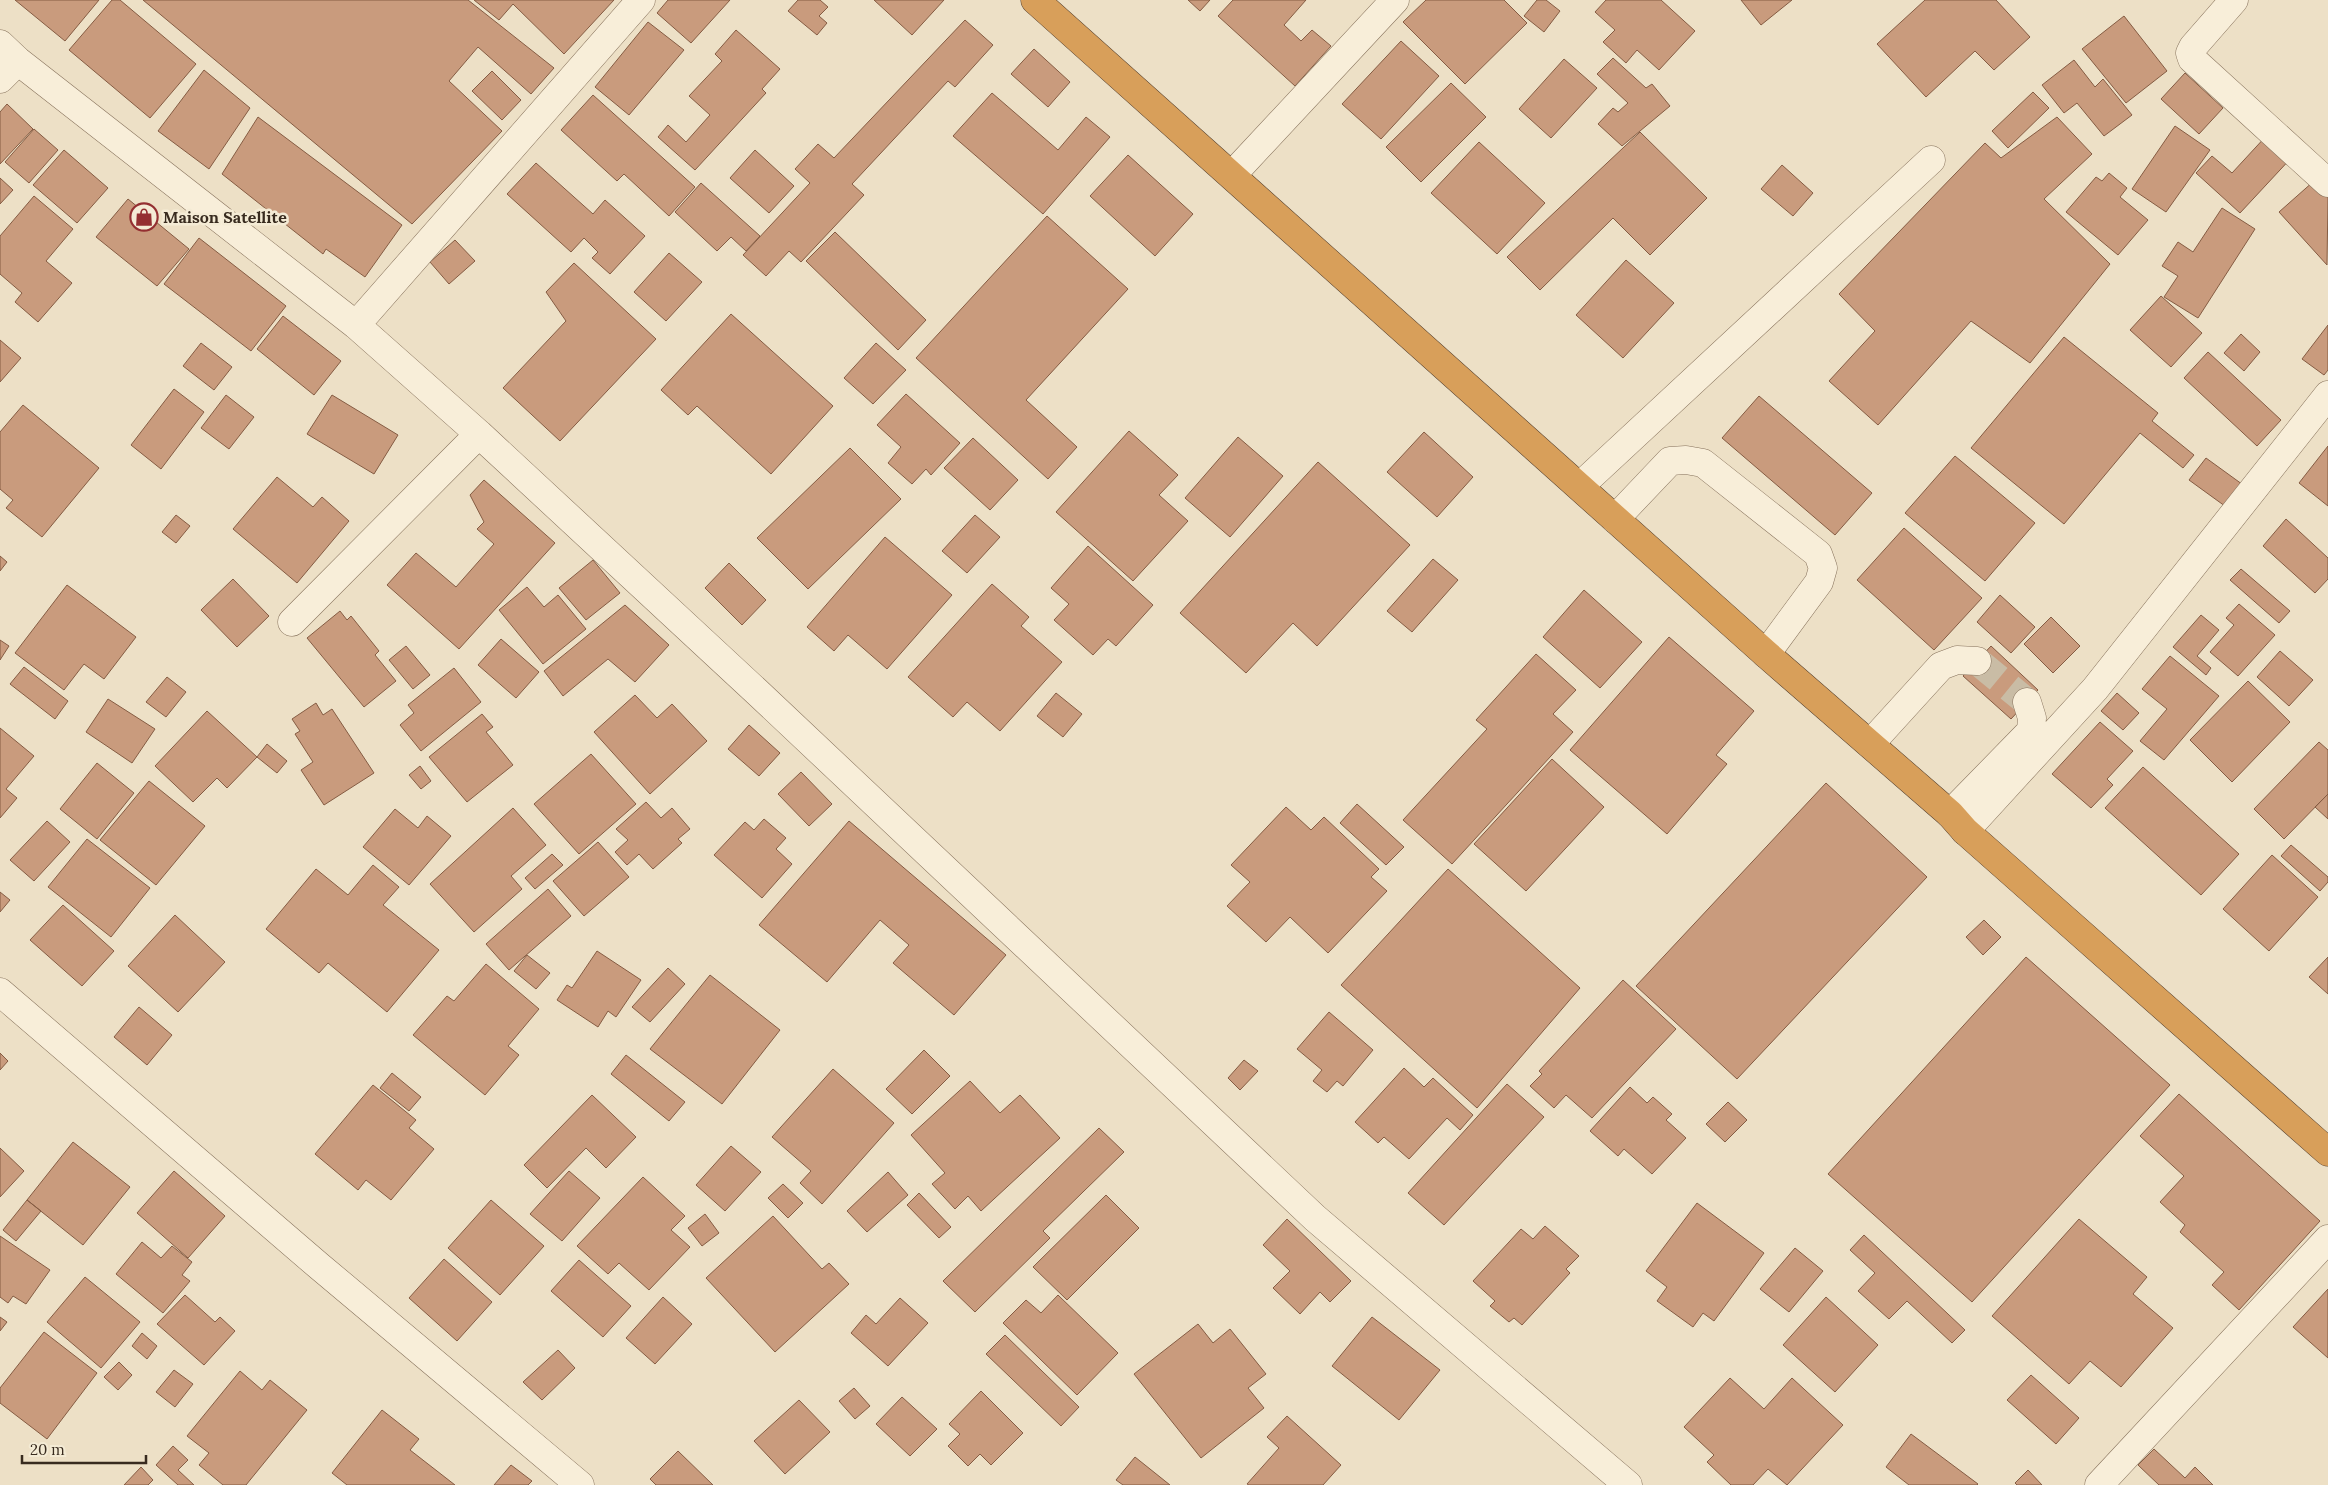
<svg xmlns="http://www.w3.org/2000/svg" width="2328" height="1485" viewBox="0 0 2328 1485" font-family="Lora,serif">
<rect width="100%" height="100%" fill="#ede0c6"/>
<!-- building -->
<path fill="#c99b7d" stroke="#855c43" d="M15,0H99L65,41Z
M112,0H120L196,64L150,118L69,50Z
M143,0H468L554,68L531,94L478,47L449,81L502,131L412,224Z
M474,0H614L564,54L513,4L499,20Z
M668,0H730L691,43L657,13Z
M798,0H820L828,7L819,16L827,23L817,35L788,11Z
M874,0H944L912,35Z
M1188,0H1210L1200,11Z
M1233,0H1306L1284,25L1301,41L1312,30L1331,46L1295,86L1218,16Z
M1426,0H1504L1527,23L1465,84L1403,22Z
M1537,0H1546L1560,11L1544,32L1524,16Z
M1606,0H1661L1695,31L1659,70L1637,50L1626,63L1603,42L1615,30L1595,12Z
M1741,0H1792L1761,25Z
M1925,0H1996L2030,37L1994,70L1975,51L1926,97L1877,44Z
M2124,16L2167,71L2126,103L2082,49Z
M965,20L993,45L955,87L948,81L852,184L864,195L801,262L789,251L766,276L743,255L810,183L795,169L818,144L834,158Z
M648,22L684,50L629,115L595,87Z
M736,30L780,69L762,89L766,93L695,170L658,137L668,125L686,142L710,115L689,96L722,61L715,54Z
M1401,41L1439,76L1381,139L1342,104Z
M1034,49L1070,82L1048,107L1011,74Z
M1613,58L1646,88L1652,84L1670,106L1622,146L1598,124L1613,108L1618,112L1628,103L1597,74Z
M1564,59L1597,88L1551,138L1519,109Z
M2074,60L2095,87L2103,79L2132,115L2104,136L2077,103L2064,113L2042,85Z
M204,70L250,108L209,169L158,131Z
M492,71L521,100L502,120L472,91Z
M2185,73L2223,108L2199,134L2161,99Z
M1451,83L1486,117L1421,182L1386,147Z
M2033,92L2049,108L2008,148L1992,131Z
M992,93L1058,150L1086,117L1110,137L1043,214L953,136Z
M593,95L695,187L669,216L624,174L617,181L561,130Z
M7,104L33,129L0,164V112Z
M258,117L402,225L365,277L326,249L323,254L222,174Z
M2057,117L2092,154L2044,199L2110,264L2030,363L1971,321L1878,425L1829,381L1875,331L1839,294L1985,143L2001,158Z
M2175,126L2210,150L2166,212L2132,189Z
M34,129L58,150L29,183L5,162Z
M1640,132L1707,198L1650,255L1613,218L1540,290L1507,257Z
M2268,134L2293,156L2240,213L2196,173L2212,156L2232,173Z
M1479,142L1545,203L1497,254L1431,193Z
M64,150L108,188L77,223L33,185Z
M755,150L794,186L769,213L730,178Z
M1128,155L1193,214L1155,256L1090,196Z
M536,163L593,214L605,200L645,236L610,274L592,258L598,252L584,238L571,252L507,194Z
M1782,165L1813,193L1793,216L1761,189Z
M2109,173L2127,188L2120,197L2148,220L2118,255L2066,212L2096,177L2102,181Z
M0,178L13,190L0,204Z
M2314,181L2328,197L2327,265L2279,212Z
M701,183L760,236L746,251L731,237L717,251L675,212Z
M34,196L73,229L46,261L72,283L38,322L15,302L22,293L0,274V236Z
M128,199L189,249L157,286L96,237Z
M2222,208L2255,229L2198,318L2164,297L2178,276L2162,266L2178,242L2193,252Z
M1047,216L1128,289L1026,400L1077,447L1048,479L916,358Z
M835,232L926,320L898,350L806,261Z
M199,238L286,306L251,351L164,284Z
M455,240L475,261L449,284L430,262Z
M669,253L702,282L666,321L634,292Z
M1626,260L1674,303L1623,358L1576,315Z
M574,263L656,339L560,441L503,388L566,321L546,292Z
M2161,296L2202,333L2171,367L2130,330Z
M731,314L833,406L771,474L697,406L688,415L661,390Z
M283,316L341,361L314,395L257,349Z
M2328,325V370L2324,375L2302,359Z
M2241,334L2260,352L2244,371L2224,353Z
M2064,337L2158,413L2152,421L2194,455L2183,468L2140,433L2064,524L1971,448Z
M0,340L21,358L0,382Z
M201,343L232,367L214,390L183,366Z
M876,343L906,370L873,404L844,378Z
M2208,352L2281,420L2257,446L2184,378Z
M174,389L204,412L161,469L131,445Z
M906,394L960,443L931,475L926,469L912,484L888,463L901,447L877,425Z
M226,395L254,417L229,449L201,428Z
M332,395L398,435L374,474L307,434Z
M1759,396L1872,493L1835,535L1722,438Z
M23,405L99,468L42,537L6,508L13,500L0,489V432Z
M1129,431L1178,475L1159,495L1188,521L1133,581L1056,512Z
M1424,432L1473,477L1437,517L1387,472Z
M1238,437L1283,476L1230,537L1185,498Z
M973,438L1018,480L990,510L944,468Z
M2328,446V506L2299,483Z
M850,448L901,499L808,589L757,538Z
M1955,456L2035,523L1985,581L1905,513Z
M2206,458L2246,487L2229,509L2189,480Z
M1318,462L1410,545L1317,646L1293,623L1246,673L1180,613Z
M277,477L313,507L322,497L349,521L297,583L233,529Z
M484,480L555,543L459,649L387,585L416,553L456,587L494,544L477,529L484,522L470,495Z
M176,515L190,526L176,543L162,532Z
M975,515L1000,537L967,573L942,551Z
M2286,519L2328,558V579L2315,593L2263,546Z
M1904,528L1982,598L1934,650L1857,580Z
M885,537L952,595L887,669L848,635L834,651L807,627Z
M1088,546L1153,605L1116,646L1108,639L1093,655L1054,620L1069,604L1051,588Z
M0,556L7,562L0,571Z
M1433,559L1458,580L1412,632L1387,611Z
M593,560L620,593L586,620L559,588Z
M729,563L766,600L742,625L705,588Z
M2241,569L2290,611L2279,623L2230,580Z
M233,579L269,616L237,647L201,610Z
M992,584L1029,617L1021,626L1062,662L1000,731L967,702L953,717L908,677Z
M67,585L136,637L104,679L84,664L64,690L15,653Z
M527,587L544,607L558,595L586,629L543,664L499,610Z
M1584,590L1642,642L1600,688L1543,637Z
M2000,595L2035,627L2011,653L1977,622Z
M2239,604L2275,635L2238,676L2210,652L2234,625L2226,618Z
M625,605L669,645L635,682L608,659L563,696L544,671Z
M340,611L347,620L351,616L379,651L375,655L396,681L364,707L307,638Z
M2201,615L2219,630L2197,656L2211,668L2206,675L2173,647Z
M2051,617L2080,646L2053,673L2024,644Z
M1669,637L1754,711L1716,755L1727,764L1667,834L1570,750Z
M501,639L539,672L516,698L478,665Z
M0,640L9,646L0,660Z
M406,646L430,675L413,689L389,660Z
M1991,646L2038,690L2011,719L1963,676Z
M2280,651L2313,680L2289,706L2257,677Z
M1536,654L1576,690L1553,714L1573,732L1452,864L1403,820L1487,729L1476,720Z
M2170,656L2219,696L2164,760L2140,741L2167,709L2142,689Z
M24,667L68,701L55,719L10,684Z
M454,668L481,702L421,751L400,725L414,713L408,705Z
M167,677L186,692L166,717L146,702Z
M2248,681L2290,722L2232,782L2190,740Z
M1056,693L1082,714L1063,737L1037,716Z
M2117,693L2139,713L2123,730L2101,711Z
M635,695L657,718L672,704L707,741L650,794L594,732Z
M108,699L155,729L132,763L86,732Z
M316,703L323,715L332,709L374,773L324,805L301,770L313,762L295,734L300,731L292,719Z
M207,711L257,757L227,788L217,778L193,802L155,766Z
M482,714L493,727L486,732L513,765L467,802L429,757Z
M2100,722L2133,751L2107,779L2113,785L2091,808L2052,774Z
M749,725L780,753L759,776L728,749Z
M0,728L34,756L6,789L17,798L0,818Z
M2319,742L2328,750V794L2284,839L2254,809Z
M267,744L287,761L277,773L257,757Z
M591,754L636,804L579,854L534,804Z
M1552,759L1604,807L1526,891L1474,844Z
M97,763L134,793L97,839L60,809Z
M420,766L431,781L421,789L409,775Z
M2143,767L2239,854L2201,895L2105,808Z
M801,772L832,804L809,826L778,794Z
M149,781L205,826L156,885L100,840Z
M1826,783L1927,877L1737,1079L1636,986Z
M2328,794V819L2315,807Z
M646,802L661,818L672,808L690,829L678,839L682,843L653,869L639,854L627,865L615,852L628,840L616,829Z
M1357,804L1404,847L1386,865L1340,823Z
M1286,807L1311,830L1324,817L1379,869L1371,877L1387,891L1328,953L1290,917L1266,942L1227,906L1250,882L1231,865Z
M513,808L546,845L511,876L522,889L474,932L430,884Z
M395,809L418,828L427,816L451,836L409,885L363,847Z
M764,819L786,838L776,849L792,864L762,898L714,855L745,822L754,830Z
M47,821L70,842L34,881L10,860Z
M849,821L1006,955L954,1015L893,963L909,945L880,920L827,982L759,925Z
M87,839L150,888L111,937L48,887Z
M598,842L629,877L584,916L553,881Z
M2291,845L2328,877V882L2320,891L2281,856Z
M552,854L563,865L535,889L525,878Z
M2272,855L2318,897L2269,951L2223,909Z
M373,865L399,887L383,905L439,950L387,1012L328,963L319,973L266,929L316,869L348,895Z
M1448,869L1580,988L1477,1108L1341,985Z
M548,889L571,916L509,970L486,944Z
M0,892L10,900L0,912Z
M63,905L114,951L82,986L30,940Z
M175,915L225,962L178,1012L128,966Z
M1984,920L2001,937L1983,955L1966,937Z
M597,951L641,980L616,1017L608,1011L598,1027L557,1000L567,985L572,988Z
M527,955L550,973L536,989L514,971Z
M2026,957L2170,1085L1972,1302L1828,1174Z
M2328,957V994L2309,977Z
M486,964L539,1009L508,1046L519,1055L485,1095L413,1035L447,996L454,1001Z
M668,968L685,984L650,1022L632,1007Z
M710,975L780,1030L722,1104L650,1049Z
M1623,980L1676,1029L1592,1118L1566,1095L1554,1108L1530,1086L1542,1074L1539,1071Z
M139,1007L172,1035L147,1065L114,1037Z
M1329,1012L1373,1050L1343,1086L1337,1081L1327,1092L1313,1081L1322,1070L1297,1049Z
M924,1050L950,1076L912,1114L886,1089Z
M0,1053L8,1061L0,1070Z
M626,1055L685,1102L669,1121L611,1074Z
M1244,1060L1258,1071L1240,1090L1228,1078Z
M1404,1068L1424,1087L1433,1078L1473,1115L1460,1130L1447,1118L1409,1159L1384,1137L1378,1143L1355,1122Z
M833,1069L894,1123L822,1204L800,1183L811,1171L772,1137Z
M392,1073L421,1097L409,1111L380,1088Z
M970,1081L1000,1113L1020,1095L1060,1138L981,1211L968,1196L955,1209L932,1184L945,1173L911,1135Z
M1507,1084L1544,1117L1444,1225L1408,1193Z
M373,1085L416,1120L409,1128L434,1149L391,1200L366,1180L358,1190L315,1154Z
M1630,1087L1647,1103L1653,1097L1672,1114L1666,1120L1686,1138L1652,1174L1624,1149L1618,1156L1590,1131Z
M2179,1094L2320,1221L2239,1310L2212,1285L2224,1272L2180,1232L2185,1225L2160,1202L2184,1176L2140,1136Z
M592,1095L636,1137L606,1168L586,1148L547,1188L524,1165Z
M1728,1102L1747,1120L1725,1142L1706,1124Z
M1099,1128L1124,1152L1043,1231L1050,1238L975,1312L943,1281Z
M73,1142L130,1187L83,1245L27,1200Z
M731,1146L761,1172L725,1211L696,1185Z
M0,1148L24,1171L0,1197Z
M174,1171L225,1216L188,1258L137,1213Z
M569,1171L600,1198L562,1241L530,1214Z
M888,1172L908,1195L867,1232L847,1211Z
M643,1177L685,1216L671,1230L690,1247L649,1290L619,1263L608,1274L577,1246Z
M783,1184L803,1203L788,1218L768,1198Z
M919,1193L951,1227L939,1238L907,1205Z
M1106,1195L1139,1228L1067,1300L1033,1267Z
M27,1200L41,1211L16,1241L3,1230Z
M491,1200L544,1246L500,1295L448,1248Z
M1697,1203L1764,1253L1714,1321L1703,1313L1693,1327L1657,1301L1667,1287L1646,1271Z
M705,1214L719,1233L702,1246L688,1228Z
M773,1216L822,1269L829,1263L849,1284L775,1352L706,1278Z
M1287,1219L1351,1281L1330,1302L1320,1292L1300,1314L1273,1288L1290,1271L1263,1245Z
M2079,1219L2147,1277L2133,1294L2173,1328L2121,1387L2090,1361L2069,1384L1992,1316Z
M1545,1226L1579,1256L1566,1269L1570,1273L1522,1325L1514,1318L1509,1322L1490,1306L1495,1301L1473,1281L1521,1229L1533,1239Z
M1864,1235L1965,1330L1952,1343L1907,1301L1889,1319L1858,1291L1875,1273L1850,1250Z
M0,1236L50,1270L26,1304L13,1296L8,1303L0,1297Z
M142,1242L161,1258L172,1246L192,1262L182,1275L190,1281L163,1313L116,1274Z
M1795,1248L1823,1271L1789,1312L1760,1289Z
M444,1259L492,1302L457,1341L409,1298Z
M579,1260L631,1306L603,1337L551,1291Z
M85,1277L140,1322L101,1368L47,1322Z
M2328,1289V1358L2293,1327Z
M185,1295L215,1322L220,1317L235,1331L204,1365L157,1324Z
M1058,1295L1118,1353L1077,1395L1003,1323L1026,1300L1041,1313Z
M663,1297L692,1324L655,1364L626,1338Z
M1826,1297L1878,1345L1835,1392L1783,1345Z
M900,1298L928,1323L888,1366L851,1333L866,1315L876,1324Z
M0,1317L7,1322L0,1331Z
M1372,1317L1440,1370L1399,1420L1332,1366Z
M1198,1324L1213,1343L1230,1329L1266,1374L1248,1388L1264,1408L1201,1458L1134,1374Z
M44,1332L97,1373L47,1439L0,1403V1388Z
M142,1333L157,1346L147,1359L132,1346Z
M1005,1335L1079,1407L1061,1426L986,1354Z
M558,1350L575,1368L542,1400L523,1382Z
M119,1362L132,1375L118,1390L104,1377Z
M174,1370L193,1384L175,1407L156,1392Z
M240,1371L262,1390L270,1380L307,1410L246,1485H223L199,1465L209,1453L187,1436Z
M2031,1375L2079,1418L2056,1444L2007,1400Z
M1730,1378L1764,1409L1792,1378L1843,1425L1787,1485L1768,1469L1753,1485H1731L1707,1462L1714,1455L1684,1427Z
M854,1388L870,1406L855,1419L839,1401Z
M981,1391L1023,1433L991,1465L980,1454L968,1466L948,1446L960,1434L949,1424Z
M902,1397L937,1429L910,1456L876,1424Z
M799,1400L830,1432L785,1474L754,1441Z
M382,1410L419,1439L410,1450L455,1485H347L332,1473Z
M1287,1416L1341,1465L1323,1485H1249L1247,1484L1279,1448L1267,1437Z
M1911,1434L1978,1484L1977,1485H1909L1886,1467Z
M173,1446L188,1460L178,1470L194,1485H178L156,1465Z
M2154,1449L2185,1478L2195,1467L2213,1485H2159L2138,1465Z
M678,1451L713,1485H656L650,1479Z
M1135,1457L1170,1485H1123L1116,1480Z
M511,1465L532,1481L528,1485H494Z
M141,1467L153,1480L148,1485H124Z
M2028,1470L2042,1485H2017L2015,1483Z"/>
<g fill="none" stroke-linecap="round" stroke-linejoin="round">
<!-- minor-tunnel -->
<path stroke="#c9bca5" stroke-width="28" stroke-dasharray="28 14" stroke-linecap="butt" d="M1977,661L2027,702"/>
<!-- minor casing -->
<g stroke="#87725c" stroke-width="29">
<path id="minor" d="M2234,0L2193,47L2190,53L2192,59L2328,183
M0,44L18,61L356,325L479,434L756,691L1315,1218L1628,1485
M0,79L18,61
M1232,175L1395,0
M356,325L641,0
M1580,486L1931,160
M1615,519L1670,461L1686,460L1703,463L1818,554L1823,568L1819,582L1766,654
M292,622L479,434
M1870,744L1941,666L1957,660L1977,661
M1950,814L2031,731L2032,718L2027,702
M1965,831L2095,689L2328,395
M0,992L319,1266L580,1485
M2099,1485L2328,1239"/>
</g>
<!-- highway casing -->
<g stroke="#554130" stroke-width="29">
<path id="highway" d="M1035,0L1766,654L1950,814L1965,831L2328,1152"/>
</g>
<!-- minor -->
<use href="#minor" stroke="#f8eed9" stroke-width="28"/>
<!-- highway -->
<use href="#highway" stroke="#d89f5a" stroke-width="28"/>
</g>
<!-- icons -->
<defs>
<g id="shop-ring" transform="scale(1.4375)"><circle r="9.5" fill="#f4ebd5" stroke="#942f31" stroke-width="1.5"/><path d="M-5-2.5h2.3a2.7 3.5 0 0 1 5.4 0H5L5.5 6h-11ZM-1.5-2.5h3a1.5 2.3 0 0 0-3 0Z" fill="#942f31"/></g>
</defs>
<g fill-rule="evenodd">
<use href="#shop-ring" x="144" y="217"/>
</g>
<g text-anchor="middle" stroke-width="5" stroke-linejoin="round" paint-order="stroke">
<!-- poi labels -->
<g font-size="16" font-weight="bold" fill="#382b1f" stroke="#f4ebd5" text-anchor="start">
<text x="163" y="223">Maison Satellite</text>
</g>
</g>
<!-- scale -->
<path d="M22 1455v8h124v-8" fill="none" stroke="#382b1f" stroke-width="2.5"/>
<text x="30" y="1455" font-size="15" fill="#382b1f" stroke="#f4ebd5" stroke-width="4" paint-order="stroke">20 m</text>
</svg>
